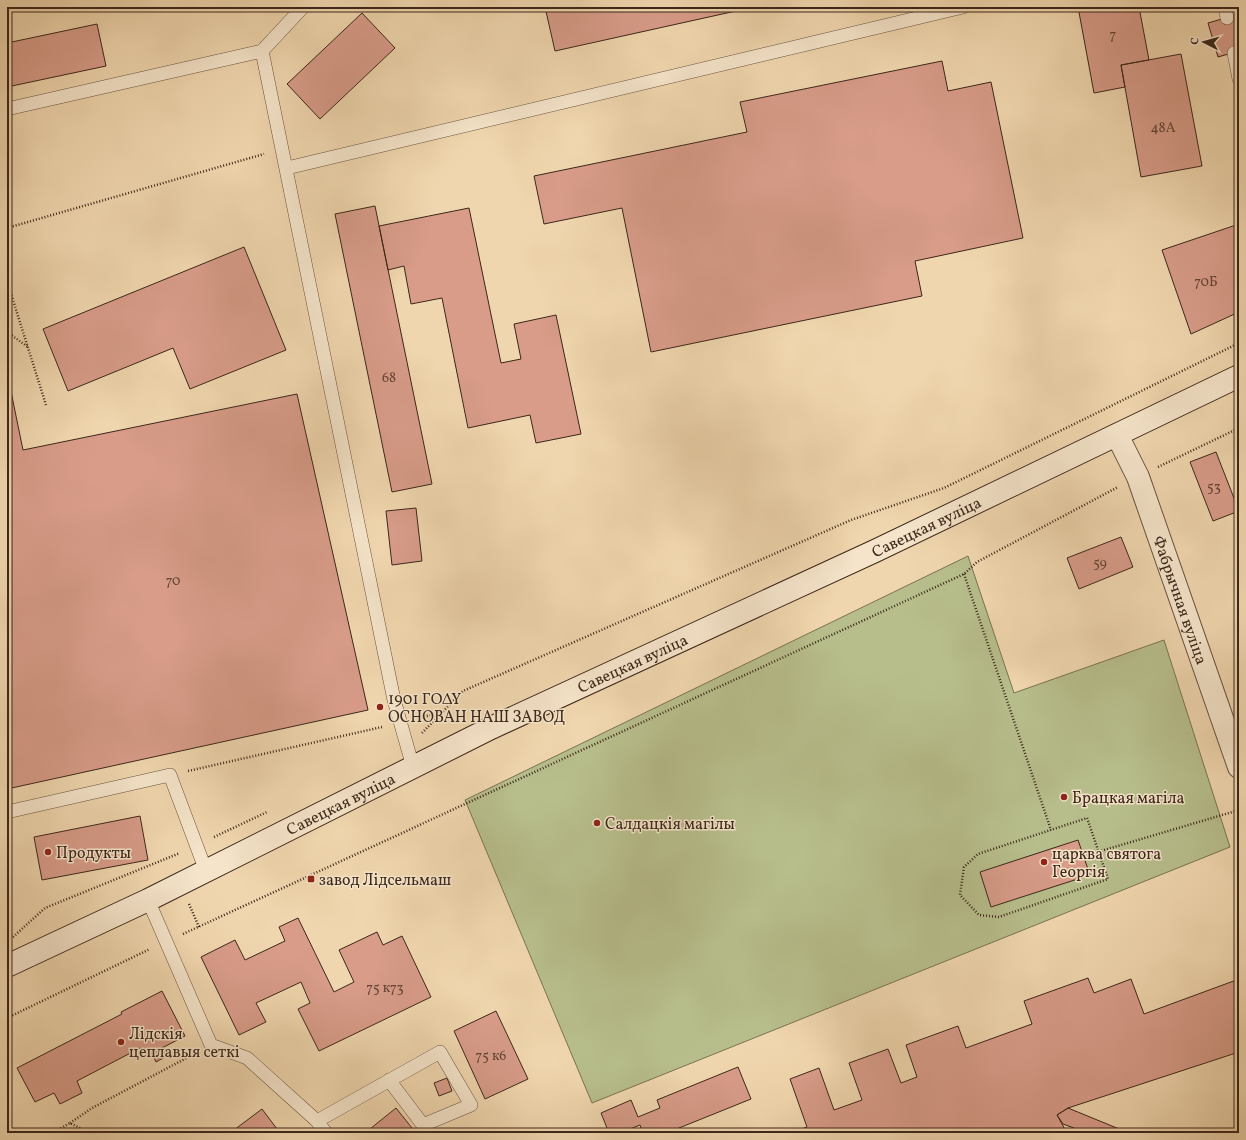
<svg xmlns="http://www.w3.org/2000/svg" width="1246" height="1140" viewBox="0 0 1246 1140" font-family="Vollkorn,serif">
<rect width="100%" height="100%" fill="#f0d6ae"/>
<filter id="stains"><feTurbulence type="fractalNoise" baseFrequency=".005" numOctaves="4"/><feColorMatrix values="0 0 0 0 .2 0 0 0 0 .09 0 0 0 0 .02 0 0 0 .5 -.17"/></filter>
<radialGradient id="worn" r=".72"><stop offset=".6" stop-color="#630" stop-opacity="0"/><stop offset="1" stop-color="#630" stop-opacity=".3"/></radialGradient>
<!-- green -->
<path fill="#b7be8c" stroke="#7a7253" d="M968,556L1014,693L1164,640L1230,847L592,1103L465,800Z"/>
<!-- building -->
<path fill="#d89c89" stroke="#3c271a" d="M545,7H754L555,51Z
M1078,7H1139L1149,60L1121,65L1125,87L1094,93Z
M362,13L395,48L320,119L287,84Z
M1239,14V51L1218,57L1208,23Z
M97,24L106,66L7,87V43Z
M1181,54L1202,166L1141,177L1121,65Z
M942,61L948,91L991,82L1023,238L915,261L922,296L651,352L622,208L544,224L534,176L747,132L740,102Z
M375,206L432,484L392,492L335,214Z
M469,208L501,363L521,359L514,324L556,315L581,434L536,443L530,415L468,428L442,298L411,304L404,266L388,270L379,226Z
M1239,224V312L1191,334L1162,250Z
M244,247L286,350L190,389L173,348L68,391L43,329Z
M7,372L23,450L297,394L368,710L7,789Z
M1216,452L1239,511L1213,521L1190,462Z
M416,508L422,561L392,565L386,511Z
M1121,537L1133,567L1079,589L1067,558Z
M140,816L148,860L42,880L34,837Z
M1078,840L1090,875L991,907L980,872Z
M298,918L334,992L354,982L339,950L377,932L383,945L402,936L431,997L319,1051L298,1009L310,1003L301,982L256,1003L266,1022L239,1035L201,957L235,940L245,960L285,941L279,927Z
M1088,978L1094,993L1131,979L1144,1014L1239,979V1052L1068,1108L1057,1115L1067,1133H791L807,1127L790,1079L819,1068L834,1110L862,1100L849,1063L888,1049L901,1083L917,1077L906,1045L958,1026L966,1048L1032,1024L1024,1001Z
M162,991L185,1036L162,1048L167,1056L156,1062L152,1053L144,1057L140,1048L77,1081L82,1093L60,1104L54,1093L35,1102L17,1068L122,1014L121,1012Z
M496,1011L528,1079L485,1099L454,1031Z
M738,1067L751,1099L674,1130L675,1133H643L640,1125L620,1133H609L601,1113L631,1100L638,1117L660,1108L657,1100Z
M447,1078L452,1091L439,1096L434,1083Z
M396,1108L416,1133H365Z
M1068,1108L1129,1133H1087L1063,1124L1057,1115Z
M262,1109L280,1133H236L234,1130Z"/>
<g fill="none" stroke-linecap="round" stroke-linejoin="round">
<!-- service casing -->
<g stroke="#69533f" stroke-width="14">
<path id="service" d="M1225,7L1227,18
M262,51L394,700L413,767
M1234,53L1239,79
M7,109L262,51L303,7
M287,168L963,7
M7,812L170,775L206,871
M148,900L211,1045L247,1058L317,1121L326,1133
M317,1121L440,1052L471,1105L423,1125L389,1080"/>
</g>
<!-- minor casing -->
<g stroke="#69533f" stroke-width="24">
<g id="minor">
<path id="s1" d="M1117,435L1138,477L1239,767"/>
</g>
</g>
<!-- secondary casing -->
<g stroke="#3c271a" stroke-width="24">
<g id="secondary">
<path id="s2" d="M7,966L148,900L491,728L875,551L1239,376"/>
</g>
</g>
<!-- path -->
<path stroke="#3c271a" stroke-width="2.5" stroke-dasharray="1 2" stroke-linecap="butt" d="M7,228L264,154
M7,281L46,405
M7,332L28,347
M1158,467L1239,428
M964,574L1051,830
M418,718L440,713
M422,733L463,691L851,520L944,488L1239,343
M188,771L382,727
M1087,818L1108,879L999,917L979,915L960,895L964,867L978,854Z
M214,837L267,812
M1084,856L1239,810
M189,904L199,927
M183,934L964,574L977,562L1118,487
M13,937L45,908L180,853
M7,1018L150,949
M70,1123L92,1108L196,1053
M53,1133L70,1123L90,1133"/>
<!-- service -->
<use href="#service" stroke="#f5e4ca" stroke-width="13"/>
<!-- minor -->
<use href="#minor" stroke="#f5e4ca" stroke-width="22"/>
<!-- secondary -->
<use href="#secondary" stroke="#f5e4ca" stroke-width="22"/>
</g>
<!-- markers -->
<g fill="#8f2418" stroke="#f5e4ca" stroke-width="1.5">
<circle cx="380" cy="707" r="4"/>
<circle cx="1064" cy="797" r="4"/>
<circle cx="597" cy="823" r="4"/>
<circle cx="48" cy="852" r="4"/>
<circle cx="1044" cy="862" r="4"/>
<rect x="307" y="875" width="8" height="8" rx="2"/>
<circle cx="121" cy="1042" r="4"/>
</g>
<g text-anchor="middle" stroke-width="3" stroke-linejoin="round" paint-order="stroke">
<!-- number labels -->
<g font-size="14" fill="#634436">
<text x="1113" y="39">7</text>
<text x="1163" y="132">48А</text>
<text x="1206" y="286">70Б</text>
<text x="389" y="382">68</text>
<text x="1214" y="491">53</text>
<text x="1100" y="567">59</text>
<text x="173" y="585">70</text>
<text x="385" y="992">75 к73</text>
<text x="491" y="1060">75 к6</text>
</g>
<!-- street labels -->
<g font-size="16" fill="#3c271a" stroke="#f5e4ca">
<text dy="6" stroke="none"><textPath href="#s2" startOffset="1019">Савецкая вуліца</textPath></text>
<text dy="6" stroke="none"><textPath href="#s1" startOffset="177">Фабрычная вуліца</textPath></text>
<text dy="6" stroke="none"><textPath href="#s2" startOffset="695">Савецкая вуліца</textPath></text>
<text dy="6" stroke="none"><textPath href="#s2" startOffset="371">Савецкая вуліца</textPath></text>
</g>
<!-- poi labels -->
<g font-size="16" fill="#3c271a" stroke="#f5e4ca" text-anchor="start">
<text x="388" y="704">1901 ΓΟΔΥ<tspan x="388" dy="18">ОСНОВАН НАШ ЗАВОД</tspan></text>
<text x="1072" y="803">Брацкая магіла</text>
<text x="605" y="829">Салдацкія магілы</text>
<text x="56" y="858">Продукты</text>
<text x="1052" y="859">царква святога<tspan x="1052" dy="18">Георгія</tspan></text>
<text x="319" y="885">завод Лідсельмаш</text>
<text x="129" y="1039">Лідскія<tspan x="129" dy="18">цеплавыя сеткі</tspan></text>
</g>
</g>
<!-- margin -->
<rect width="1246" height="1140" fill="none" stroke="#f0d6ae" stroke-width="24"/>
<rect x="8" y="8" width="1230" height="1124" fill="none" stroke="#3c271a" stroke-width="2"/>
<rect x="12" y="12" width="1222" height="1116" fill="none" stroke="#3c271a"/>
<!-- north arrow -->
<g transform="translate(1204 42) rotate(276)" stroke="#f5e4ca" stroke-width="3" paint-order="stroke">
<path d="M0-3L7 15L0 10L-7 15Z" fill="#3c271a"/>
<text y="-6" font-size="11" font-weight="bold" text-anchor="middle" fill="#3c271a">С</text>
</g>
<rect width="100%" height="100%" filter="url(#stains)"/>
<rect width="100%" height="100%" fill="url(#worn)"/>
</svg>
